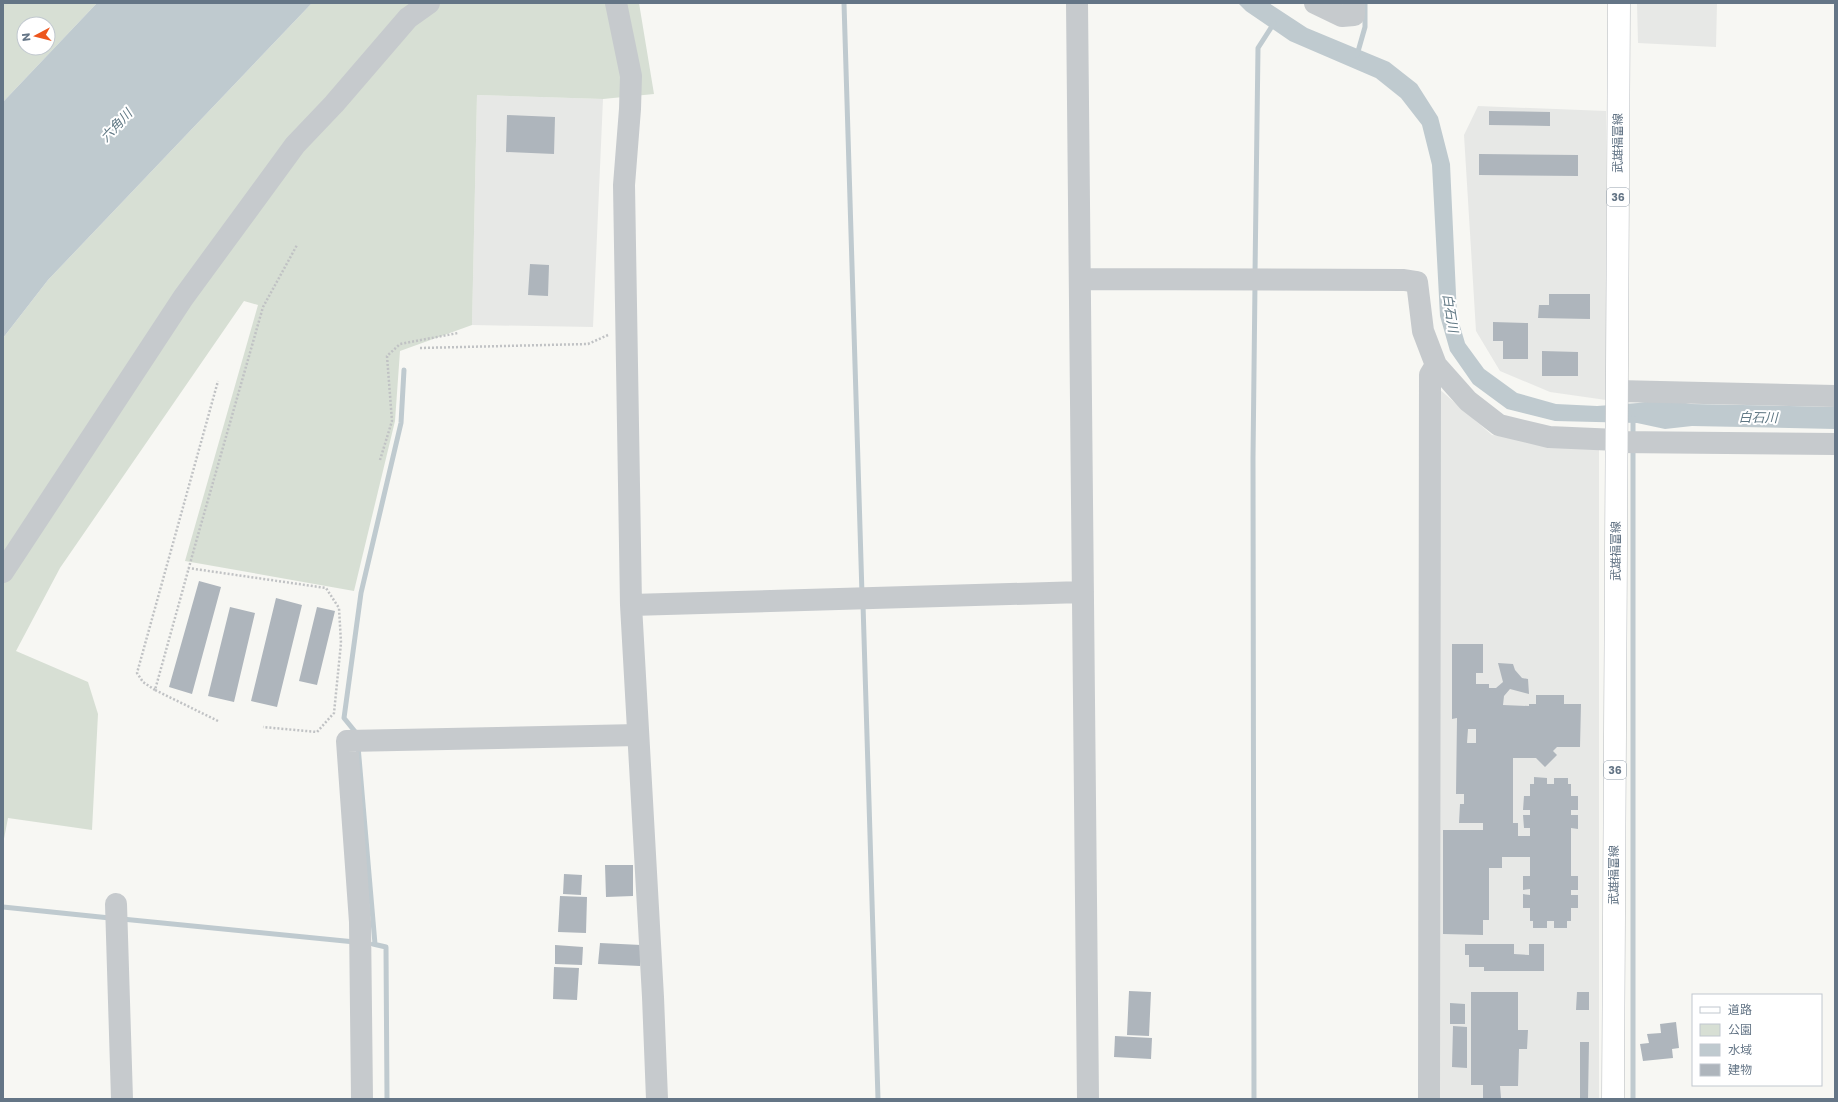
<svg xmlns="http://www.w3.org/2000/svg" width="1838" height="1102" viewBox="0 0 1838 1102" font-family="Poppins,'Noto Sans JP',sans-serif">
<rect width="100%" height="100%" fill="#f7f7f3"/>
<!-- built -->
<path fill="#e7e8e6" d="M1637,3H1717L1716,47L1638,43Z
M477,95L603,99L593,327L472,325Z
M1478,106L1606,111V400L1550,392L1500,371L1476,331L1464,135Z
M1438,388L1492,435L1552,443L1599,445V1099H1434Z"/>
<!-- green -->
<path fill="#d7dfd4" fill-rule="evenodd" d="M3,3H97L3,102ZM24,24H48V48H24Z
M312,3H639L654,94L603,99L477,95L472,325L400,351L395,421L354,591L185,561L258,305L244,301L60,568L16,651L88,682L98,714L92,830L8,818L3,844V338L48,280Z"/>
<!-- water -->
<path fill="#bfcacf" d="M97,3H312L48,280L3,338V102Z
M1238,3H1269L1307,28L1389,62L1417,84L1438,117L1450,164L1457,316L1465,343L1484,369L1517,393L1556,404L1597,406L1638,403L1665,399L1691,404L1835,407V429L1692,426L1665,429L1637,423L1555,421L1507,409L1473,384L1450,351L1440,316L1432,165L1422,125L1401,98L1376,78L1290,41L1246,11Z"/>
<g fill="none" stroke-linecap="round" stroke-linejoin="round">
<!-- stream -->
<path stroke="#bfcacf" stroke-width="5" d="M844,3L862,594
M1357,55L1365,27V3
M1255,274L1258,48L1274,23
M1633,418V438
M863,604L878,1099
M357,734L344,718L361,593L401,423L404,370
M358,746L375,944
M3,907L110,918
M122,919L355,942
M373,944L386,947L387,1099
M1254,1099L1253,458L1255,284
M1633,1099V448"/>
</g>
<!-- building -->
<path fill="#aeb5bc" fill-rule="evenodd" d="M1489,111L1550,112V126L1489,125Z
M507,115L555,117L554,154L506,152Z
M1479,154L1578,155V176L1479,175Z
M530,264L549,265L548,296L528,295Z
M1549,294H1590V319L1538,318L1539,305H1549Z
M1493,322L1528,323V359H1503V341H1493Z
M1542,351L1578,352V376H1542Z
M199,581L221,587L192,694L169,687Z
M276,598L302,605L277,707L251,701Z
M230,607L255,613L234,702L208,696Z
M317,607L335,611L317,685L299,681Z
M1452,644H1483V673H1476V684H1489V688H1496L1503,682L1498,663L1513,664L1515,670L1522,678L1528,679L1529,694L1510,689L1504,696L1503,705L1529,706V704H1536V695H1564V704H1581L1580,747H1557L1553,751L1557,755L1545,767L1536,758H1513V823H1518V836H1530V828H1524L1523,815H1530V810H1523L1524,796H1530V784H1534V777L1547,778V784H1554V778H1568V784H1571V796H1578V810H1571V815H1578V829L1571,828V876H1578V890H1571V895H1578V908H1571V921H1567V928H1554V921H1547V928H1533V921H1530V908H1523V894L1530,895V889L1523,890V876H1530V857H1502V868H1489V920H1483V935L1443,934V830H1483V823H1459L1460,804H1464V794H1456L1457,718L1452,719ZM1468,729H1476V743H1467Z
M605,865H633V896L606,897Z
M564,874L582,875L581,895L563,894Z
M560,896L587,897L586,933L558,932Z
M600,943L641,945L640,966L598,964Z
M1465,944H1514V954L1529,955V944H1544V971H1484V967H1469V955H1465Z
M555,945L583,947L582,965L555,964Z
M554,967L579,968L577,1000L553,999Z
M1129,991L1151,992L1149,1036L1127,1035Z
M1471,992H1518V1030H1528L1527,1049H1519L1518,1086H1500L1501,1098H1483V1085H1471Z
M1577,992H1589V1010H1576Z
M1450,1003L1465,1004V1024H1450Z
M1676,1022L1679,1048L1672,1049L1673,1058L1643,1061L1640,1044L1649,1043L1647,1034L1661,1033L1660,1024Z
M1453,1026L1467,1027V1068L1452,1067Z
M1115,1036L1152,1038L1151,1059L1114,1057Z
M1580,1042H1589L1588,1099H1580Z"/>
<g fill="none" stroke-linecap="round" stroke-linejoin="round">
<!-- major casing -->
<g stroke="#b7bbbf" stroke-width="23">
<path id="major" d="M1613,1099L1619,3"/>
</g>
<!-- path -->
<path stroke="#c0c2c4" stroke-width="2.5" stroke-dasharray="2 2" stroke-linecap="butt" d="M420,348L588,344L608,335
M380,460L392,421L387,356L400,344L458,333
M188,568L326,588L339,608L341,643L334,713L317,732L263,727
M155,690L143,682L137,673L218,381
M218,721L155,690L196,542L263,307L297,245"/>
<!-- minor -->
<path stroke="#c6cacd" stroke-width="22" d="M616,3L631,76L630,109L624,185L631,605L653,997L657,1099
M1077,3L1088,1099
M1315,3L1342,16L1354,15V3
M1080,279L1404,280L1417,282L1423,331L1436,365L1430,375L1429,1099
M1436,365L1468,401L1499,425L1549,437L1617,440
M1617,391L1835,396
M1617,442L1835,444
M3,572L183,298L295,145L334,104L408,18L429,3
M631,605L1083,592
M116,904L122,1099
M362,1099L360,922L347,741L638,735"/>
<!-- major -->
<use href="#major" stroke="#fff" stroke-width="22"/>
</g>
<g text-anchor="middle" stroke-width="4" stroke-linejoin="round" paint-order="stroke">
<!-- shield labels -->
<g fill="#fff" stroke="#929eaa" stroke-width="1">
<rect x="1607" y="188" width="22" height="18" rx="3"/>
<rect x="1604" y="761" width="22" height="18" rx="3"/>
</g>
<g font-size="11" font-weight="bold" fill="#647586">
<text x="1618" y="201">36</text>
<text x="1615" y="774">36</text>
</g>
<!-- street labels -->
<g font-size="12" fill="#647586" stroke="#fff">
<text transform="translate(1618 143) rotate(-90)" y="4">武雄福富線</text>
<text transform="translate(1616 551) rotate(-90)" y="4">武雄福富線</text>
<text transform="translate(1614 875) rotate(-90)" y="4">武雄福富線</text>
</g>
<!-- water labels -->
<g font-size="13" font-style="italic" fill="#5f7783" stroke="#fff">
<text transform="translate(116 125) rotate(-47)" y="5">六角川</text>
<text transform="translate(1451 313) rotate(81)" y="5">白石川</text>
<text transform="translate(1758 417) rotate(1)" y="5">白石川</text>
</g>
</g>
<!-- border -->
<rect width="1838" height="1102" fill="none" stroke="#647586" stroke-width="8"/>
<!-- legend -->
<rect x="1692" y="994" width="130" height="92" fill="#ffffff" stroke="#c1c8cf"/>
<rect x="1700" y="1007" width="20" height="6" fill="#ffffff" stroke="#c1c8cf"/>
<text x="1728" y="1014" font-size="12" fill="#647586">道路</text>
<rect x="1700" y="1024" width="20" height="12" fill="#d7dfd4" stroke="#c1c8cf"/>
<text x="1728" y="1034" font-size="12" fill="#647586">公園</text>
<rect x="1700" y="1044" width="20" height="12" fill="#bfcacf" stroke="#c1c8cf"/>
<text x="1728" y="1054" font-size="12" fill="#647586">水域</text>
<rect x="1700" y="1064" width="20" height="12" fill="#aeb5bc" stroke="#c1c8cf"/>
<text x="1728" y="1074" font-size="12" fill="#647586">建物</text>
<!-- north arrow -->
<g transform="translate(36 36) rotate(263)"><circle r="19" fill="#ffffff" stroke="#c1c8cf"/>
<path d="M0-3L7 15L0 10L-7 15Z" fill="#ed561d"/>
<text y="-6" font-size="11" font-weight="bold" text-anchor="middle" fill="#647586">N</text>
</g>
</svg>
